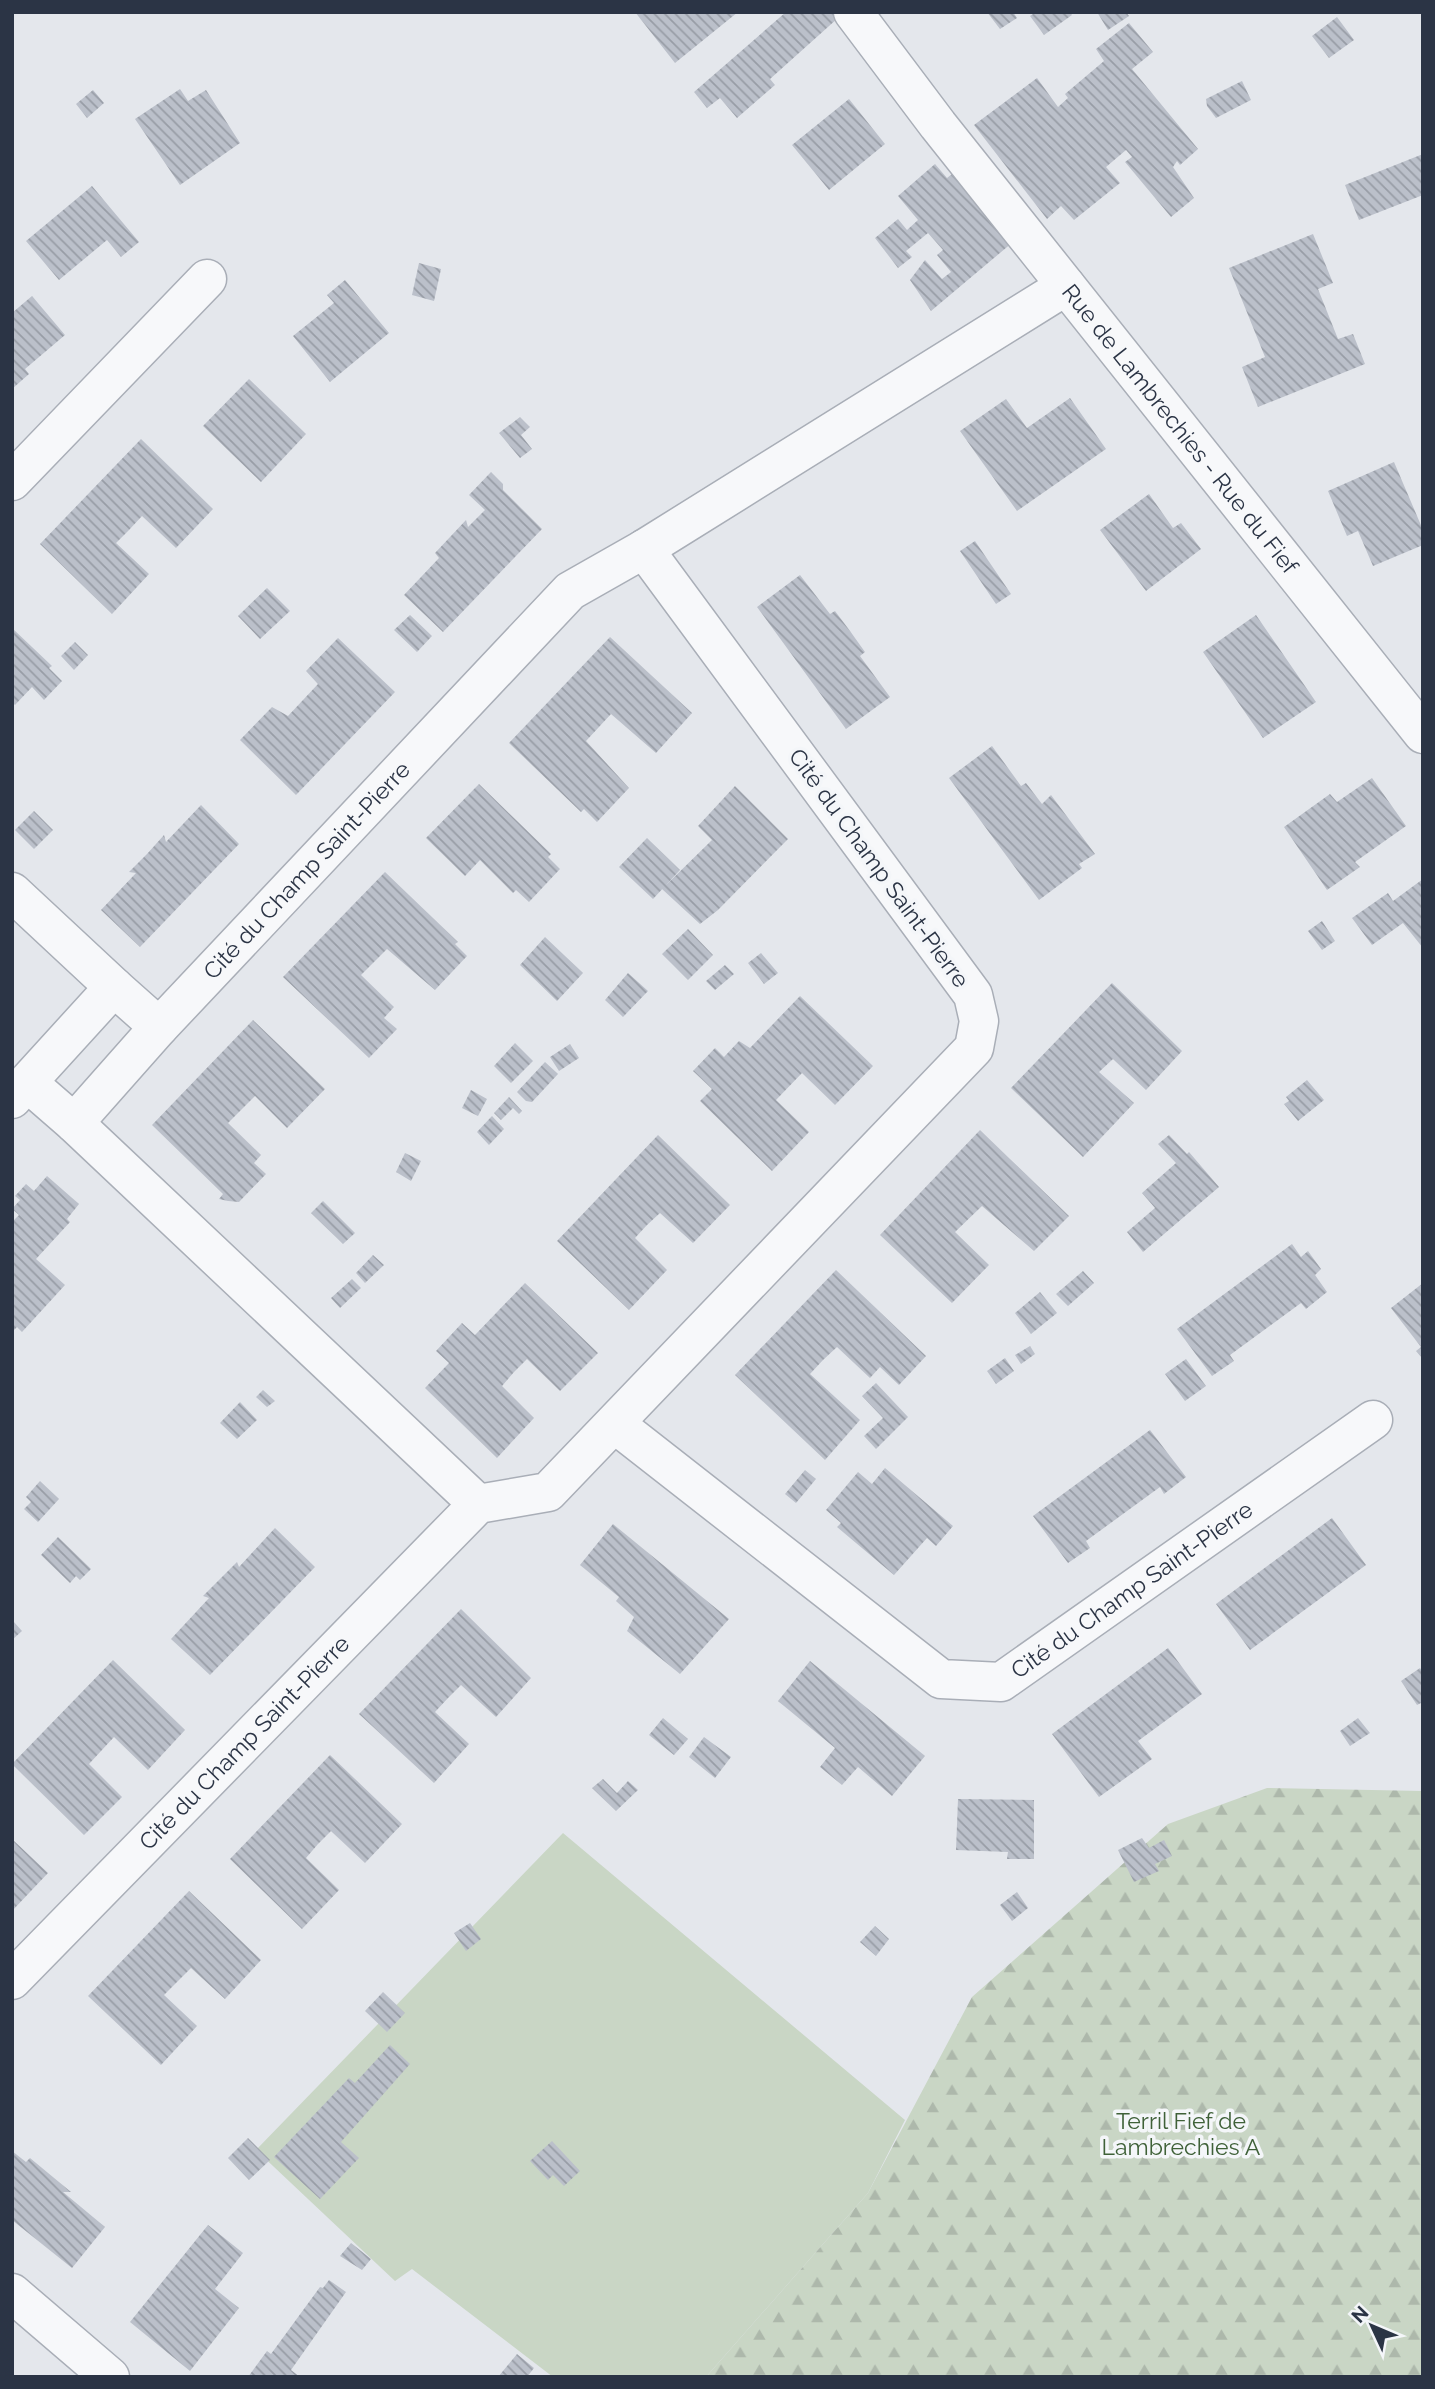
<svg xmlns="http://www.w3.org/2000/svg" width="1435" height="2389" viewBox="0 0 1435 2389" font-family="Raleway,sans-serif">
<defs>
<pattern id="forest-firs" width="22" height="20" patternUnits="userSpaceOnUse" patternTransform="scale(1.75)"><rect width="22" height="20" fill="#c9d6c5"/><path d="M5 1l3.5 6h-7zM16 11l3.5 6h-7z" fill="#adb8ab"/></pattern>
<pattern id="building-back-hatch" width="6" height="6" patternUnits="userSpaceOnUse" patternTransform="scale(1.75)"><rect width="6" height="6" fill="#bbc0ca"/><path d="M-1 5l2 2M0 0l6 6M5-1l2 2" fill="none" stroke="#989da6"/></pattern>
</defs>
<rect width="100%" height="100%" fill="#e4e7ec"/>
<!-- grass -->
<path fill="#c9d6c5" d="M563,1833L905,2120L868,2193L706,2377H553L412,2269L395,2281L256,2150Z"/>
<!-- forest -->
<path fill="url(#forest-firs)" d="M1267,1788L1423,1791V2377H706L868,2193L972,1997L1168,1824Z"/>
<!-- building -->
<path fill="url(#building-back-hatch)" d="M635,12H738L675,63Z
M786,12H832L838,18L770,79L775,85L737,118L720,98L707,108L694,92Z
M987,12H1013L1017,18L1000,29Z
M1036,12H1070L1072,15L1044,35L1030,16Z
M1097,12H1126L1129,16L1108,30Z
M1337,17L1354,40L1329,58L1312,36Z
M1129,23L1153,52L1132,69L1198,149L1180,165L1177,161L1173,167L1194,198L1171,217L1125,162L1132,157L1126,150L1106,167L1120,183L1074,220L1061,206L1047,219L974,125L1037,78L1058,107L1068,98L1065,94L1104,61L1096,49Z
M1242,81L1251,100L1216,118L1207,106L1206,99Z
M180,89L188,101L206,90L240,143L180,185L135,119Z
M93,90L104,103L87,118L76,104Z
M849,99L885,144L829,190L792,145Z
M1423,154V195L1359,220L1345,185Z
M935,164L947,178L957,170L1013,242L931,311L910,280L925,260L942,279L951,272L937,255L943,250L928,233L906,251L912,257L898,268L875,238L898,219L907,230L918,220L898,196Z
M92,186L139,242L121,257L107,240L59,280L26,241Z
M1313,234L1333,283L1318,289L1338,339L1353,334L1365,364L1258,407L1242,367L1265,357L1229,268Z
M419,263L441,269L434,301L412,295Z
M345,280L389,333L330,382L293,336L334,303L327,295Z
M32,296L65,335L25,369L29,374L12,389V313Z
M249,379L306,434L261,482L203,426Z
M1070,398L1106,449L1017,511L960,431L1006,399L1027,428Z
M520,417L530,427L521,435L532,449L520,458L499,433Z
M141,439L213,509L176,548L142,516L129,530L116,543L149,574L112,614L40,544Z
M1394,462L1423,530V545L1373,566L1358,531L1347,536L1328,491Z
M491,472L503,484V490L542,529L443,632L404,595L439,558L435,553L466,520L468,527L485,510L469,495Z
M1149,494L1173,528L1181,523L1201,549L1146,591L1100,530Z
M975,541L1011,594L996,604L960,551Z
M800,575L830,614L835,611L850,631L865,652L860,656L890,697L846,729L757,607Z
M267,588L290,611L260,639L238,616Z
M410,615L432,636L417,652L394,630Z
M1256,615L1316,702L1263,738L1203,652Z
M12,628L52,666L49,668L62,681L44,700L32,687L15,705L12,702Z
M610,637L692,713L656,753L611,714L586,741L629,788L597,822L584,809L581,812L509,743Z
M338,638L395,692L296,795L240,740L272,707L288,716L318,684L306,671Z
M75,642L88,655L74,670L61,656Z
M992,746L1021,786L1026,783L1042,804L1051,795L1095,854L1079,864L1082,868L1039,900L949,778Z
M1372,778L1406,826L1355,862L1360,867L1327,890L1284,827L1330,794L1337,802Z
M479,784L551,854L548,857L560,869L529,902L516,890L513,893L480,860L465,876L426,838Z
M735,786L788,839L718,910L700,924L662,889L712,840L698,826Z
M201,805L239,844L140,947L101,910L136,873L129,872L147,854L164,835L166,842Z
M34,811L53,830L34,849L15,830Z
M647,838L680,870L653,899L619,867Z
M385,872L458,942L455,944L467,956L435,990L387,949L361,975L394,1007L384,1018L397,1029L369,1058L283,977Z
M1423,879V948L1403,923L1372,945L1352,918L1388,893L1393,901Z
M1322,921L1335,941L1322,950L1308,931Z
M688,929L713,955L688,980L662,954Z
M545,937L583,973L557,1001L520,965Z
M761,953L778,973L764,984L748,963Z
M725,965L734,974L715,990L706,981Z
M628,973L648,991L623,1017L605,1000Z
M1112,983L1182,1051L1146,1090L1113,1059L1099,1072L1134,1103L1083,1157L1011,1088Z
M800,996L873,1066L835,1105L802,1073L776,1100L809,1132L772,1171L700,1101L712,1089L693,1071L715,1048L724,1057L739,1041L750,1048Z
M253,1020L325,1089L287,1128L255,1096L228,1123L261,1155L254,1163L266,1174L239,1202L228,1201L219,1199L223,1194L152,1125Z
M515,1043L533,1061L511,1083L494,1066Z
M570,1044L579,1058L559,1071L550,1057Z
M545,1062L558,1074L532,1102L526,1101L517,1092Z
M1307,1080L1324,1100L1298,1121L1284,1104L1289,1101L1286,1097Z
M471,1090L487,1099L478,1116L462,1108Z
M509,1097L522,1111L519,1114L513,1108L501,1120L494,1113Z
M492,1116L504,1129L489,1145L477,1132Z
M980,1130L1069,1216L1034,1251L982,1206L955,1232L989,1265L952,1303L880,1235Z
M658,1135L730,1205L693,1243L660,1213L647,1225L635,1238L667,1270L629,1310L557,1241Z
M1169,1135L1187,1154L1189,1152L1219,1187L1143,1252L1127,1232L1155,1208L1142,1193L1176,1163L1158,1144Z
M405,1153L421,1161L411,1181L396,1172Z
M47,1176L79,1204L67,1219L70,1222L36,1259L65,1285L22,1332L17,1327L12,1332V1222L19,1215L12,1209L20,1200L15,1196L26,1184L34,1191Z
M323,1201L355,1233L343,1244L311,1213Z
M1292,1244L1301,1257L1308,1251L1321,1269L1315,1275L1327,1292L1306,1309L1301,1303L1230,1355L1234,1361L1212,1376L1177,1329Z
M373,1255L384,1265L365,1283L356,1273Z
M836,1270L926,1356L899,1385L880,1367L870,1378L837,1347L823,1360L810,1374L860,1420L825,1460L735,1375Z
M1083,1271L1094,1283L1068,1306L1056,1294Z
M352,1279L361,1288L340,1308L331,1298Z
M525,1283L598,1353L560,1391L527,1359L514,1372L502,1386L534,1418L497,1458L425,1388L449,1363L436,1351L462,1323L475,1335Z
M1423,1283V1359L1416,1351L1421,1347L1391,1308Z
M1040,1292L1057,1313L1031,1334L1015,1313Z
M1030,1346L1035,1354L1021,1364L1015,1355Z
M1005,1358L1014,1371L996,1384L987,1371Z
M1186,1359L1206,1386L1185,1401L1165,1374Z
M876,1383L908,1417L876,1449L864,1436L883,1418L862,1396Z
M263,1390L275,1401L267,1407L256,1397Z
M240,1402L257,1420L237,1439L220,1423Z
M1150,1430L1186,1477L1164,1494L1160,1487L1086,1541L1090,1548L1068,1563L1033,1516Z
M885,1468L953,1526L936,1546L927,1538L894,1575L837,1527L841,1523L826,1510L858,1472L872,1484Z
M805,1470L816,1479L796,1503L785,1494Z
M40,1481L59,1499L38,1522L24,1509L31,1502L26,1497Z
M1332,1518L1366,1565L1250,1650L1216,1604Z
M613,1524L729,1619L680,1674L627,1631L634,1617L616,1601L619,1597L580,1565Z
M275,1528L315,1567L210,1675L171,1639L209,1598L203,1596L237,1562L239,1567Z
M58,1537L91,1569L80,1580L76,1576L70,1583L41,1555Z
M461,1609L531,1678L496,1717L461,1685L448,1698L435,1712L469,1744L434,1783L359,1714Z
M12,1620L22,1631L12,1640Z
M1168,1648L1202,1694L1138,1741L1152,1759L1099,1797L1052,1734Z
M113,1660L185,1730L148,1770L114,1737L89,1764L122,1797L84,1835L12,1764Z
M810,1661L925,1756L892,1796L858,1767L842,1785L820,1767L835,1748L778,1701Z
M1420,1668L1423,1673V1702L1417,1705L1401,1681Z
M663,1718L688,1739L674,1755L649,1735Z
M1358,1718L1370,1733L1350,1746L1340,1731Z
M704,1737L731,1757L715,1778L689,1757Z
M330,1755L402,1824L365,1863L331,1831L318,1844L306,1858L339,1890L302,1929L230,1859Z
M603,1779L617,1793L628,1781L638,1790L616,1811L592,1788Z
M958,1799L1034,1800V1859H1007L1008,1852L956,1850Z
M1142,1838L1149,1848L1164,1840L1172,1856L1155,1864L1159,1871L1134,1882L1118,1850Z
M12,1839L48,1873L12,1911Z
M189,1891L261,1960L225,1999L191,1968L164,1995L197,2026L161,2065L88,1996Z
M1017,1892L1028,1908L1012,1921L1000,1905Z
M470,1923L481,1939L466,1951L454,1933Z
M875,1926L889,1939L876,1956L860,1942Z
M383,1992L405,2013L387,2032L365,2011Z
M390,2045L410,2064L341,2142L359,2158L320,2199L274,2157L349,2078L355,2083Z
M248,2138L270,2160L249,2180L228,2158Z
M552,2141L580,2171L564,2186L553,2175L548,2180L530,2161Z
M12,2151L26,2162L30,2158L71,2192H63L105,2227L72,2268L12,2220Z
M208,2225L243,2253L215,2289L239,2308L190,2371L130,2322Z
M351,2243L371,2259L362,2270L340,2256Z
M329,2280L346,2292L291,2370L300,2377H248L267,2351L271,2354L320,2287L323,2288Z
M517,2354L534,2368L527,2377H498Z"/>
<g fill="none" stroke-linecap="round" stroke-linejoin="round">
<!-- minor casing -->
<g stroke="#a9aeb7" stroke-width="41">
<g id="minor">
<path id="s1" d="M853,12L938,125L1423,734"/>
<path d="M12,481L207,279"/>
<path d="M12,892L114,987"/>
<path d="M28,1083L74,1123L478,1504"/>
<path id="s2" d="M12,1099L114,987L159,1027L570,591L644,549L1066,286"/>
<path d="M74,1123L159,1027"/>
<path id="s3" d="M615,1424L941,1679L1001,1682L1373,1420"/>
<path id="s4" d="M12,1980L478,1504L548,1492L974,1048L979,1021L973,995L644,549"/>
<path d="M12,2293L110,2377"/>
</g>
</g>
<!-- minor -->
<use href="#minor" stroke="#f7f8fa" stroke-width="38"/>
</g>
<g text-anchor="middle" stroke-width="7" stroke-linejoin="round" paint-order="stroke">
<!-- street labels -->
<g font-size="23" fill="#2b3445" stroke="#f4f6f9">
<text dy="8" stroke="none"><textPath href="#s1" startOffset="530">Rue de Lambrechies - Rue du Fief</textPath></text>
<text transform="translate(879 868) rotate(54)" y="8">Cité du Champ Saint-Pierre</text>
<text dy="8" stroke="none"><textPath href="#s2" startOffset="427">Cité du Champ Saint-Pierre</textPath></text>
<text dy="8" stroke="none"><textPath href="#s3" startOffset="634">Cité du Champ Saint-Pierre</textPath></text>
<text dy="8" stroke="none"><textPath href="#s4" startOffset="332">Cité du Champ Saint-Pierre</textPath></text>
</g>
<!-- park labels -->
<g font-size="23" fill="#3f6138" stroke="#f4f6f9">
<text x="1181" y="2129">Terril Fief de<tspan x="1181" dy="26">Lambrechies A</tspan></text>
</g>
</g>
<!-- border -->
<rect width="1435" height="2389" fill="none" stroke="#2b3445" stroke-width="28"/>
<!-- north arrow -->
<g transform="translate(1372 2326) rotate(314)" stroke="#f4f6f9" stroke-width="5" paint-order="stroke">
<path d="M0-5L12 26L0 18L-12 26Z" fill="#2b3445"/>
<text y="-10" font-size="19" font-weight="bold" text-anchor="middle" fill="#2b3445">N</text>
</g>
</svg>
